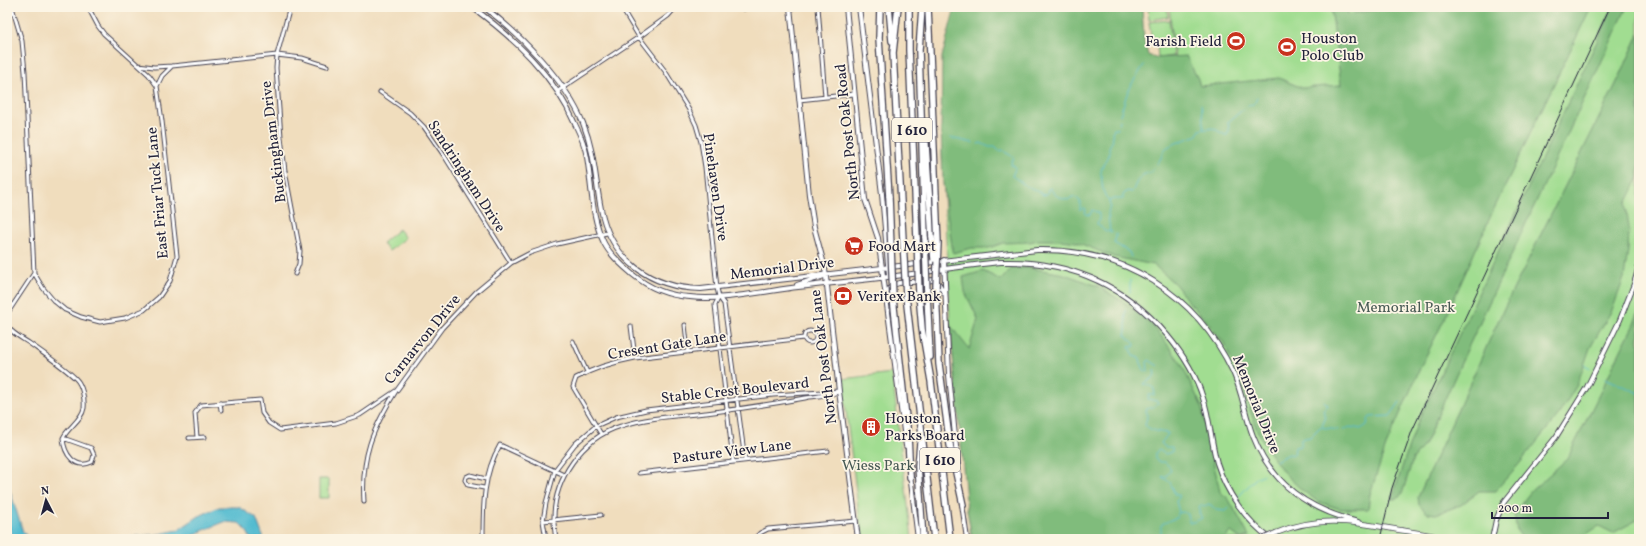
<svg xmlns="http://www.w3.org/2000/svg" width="1646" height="546" viewBox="0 0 1646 546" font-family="Vollkorn,serif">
<rect width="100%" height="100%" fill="#fcf5e5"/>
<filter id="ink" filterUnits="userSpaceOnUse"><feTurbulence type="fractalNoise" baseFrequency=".025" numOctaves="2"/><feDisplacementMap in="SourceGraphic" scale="8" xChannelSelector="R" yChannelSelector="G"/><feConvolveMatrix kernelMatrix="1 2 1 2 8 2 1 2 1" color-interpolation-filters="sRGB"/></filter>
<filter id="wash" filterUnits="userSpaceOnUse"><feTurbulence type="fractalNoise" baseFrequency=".012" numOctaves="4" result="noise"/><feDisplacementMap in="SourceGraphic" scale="16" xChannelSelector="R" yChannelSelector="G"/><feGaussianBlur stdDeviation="0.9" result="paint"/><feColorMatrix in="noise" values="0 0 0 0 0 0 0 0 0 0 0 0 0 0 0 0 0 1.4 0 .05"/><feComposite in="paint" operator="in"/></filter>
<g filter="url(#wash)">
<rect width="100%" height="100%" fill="#f0ddbd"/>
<!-- green -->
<path fill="#a1dd91" stroke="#628066" d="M1148,7H1167L1168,17L1149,20Z
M1169,7H1639V539H971L950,325L941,129L1180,103Z
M1169,20L1172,42L1152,44L1149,22Z
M1172,45L1173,56L1158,58L1157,47Z
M399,229L406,238L389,251L382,243Z
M892,373L912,539H862L842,379Z
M319,479H329V498H319Z"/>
<!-- forest -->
<path fill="#80bc7b" stroke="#516f5b" d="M955,7H1142L1144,40L1148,55L1155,58L1186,56L1198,79L1200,86L1279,78L1302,88L1341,85L1331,7H1346L1348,14L1395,7L1425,11L1432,7H1591L1492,213L1448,312L1422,364L1386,446L1370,494L1368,509H1340L1317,501L1302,490L1285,474L1270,454L1257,430L1238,375L1224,343L1208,323L1187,300L1176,285L1154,265L1114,257L1076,242L1062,240H1038L1030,242L1003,243L989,248H972L953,253L943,184L941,129L942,57Z
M1613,7H1627L1466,352L1425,444L1413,459L1402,494L1396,499H1392L1406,455L1417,424Z
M1639,34V177L1626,204L1629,228L1628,251L1624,278L1613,308L1590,348L1577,385L1559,414L1520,463L1495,491H1479L1461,505L1436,514L1427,513L1419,505L1418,497L1505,306L1620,76Z
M1012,268H1031L1064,274L1098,286L1130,306L1156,329L1181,363L1201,405L1220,492L1228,498L1249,536L1241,539L1231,532L1224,539H972L967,510L950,325L969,349L978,319L965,292L963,277L983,271L1001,280Z
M1639,310V519L1613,533L1599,526L1585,535L1574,539H1523L1517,531L1514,513L1532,490L1567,459L1634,324Z"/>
<!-- water -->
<path fill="#53bbd0" stroke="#3a6e86" d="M7,481L23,532L30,539H13L7,521Z
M219,507H239L256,518L264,539H251L246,530L239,523L224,522L202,531L187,539H108L159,534L178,530L199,516Z"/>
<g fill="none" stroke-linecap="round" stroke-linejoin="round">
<!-- stream -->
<path stroke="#53bbd0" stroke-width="1" d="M1201,104C1203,112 1202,120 1204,128
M1120,115L1129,88L1144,65
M951,138L973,143
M978,144L981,143L989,147H995L999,151L1003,150C1006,154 1011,154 1014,159L1012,160L1011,165L1015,166V169L1012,176C1014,177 1029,188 1031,189C1035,191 1039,191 1043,195L1047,194L1048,189L1050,188C1055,196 1059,198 1068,200L1072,197H1075L1080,201V210L1084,208L1086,209L1085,214L1090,215L1092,210L1099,213V219L1097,224L1106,231L1112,232
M1157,164C1162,159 1162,152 1166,148C1168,146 1193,136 1196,136L1200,130L1213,128L1225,135H1227L1229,131L1228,122L1246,107L1255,103L1257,97
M1109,201L1113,199H1123V195L1127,191L1132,192C1135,187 1137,178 1143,175C1148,172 1151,174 1154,168
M1110,232L1108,214L1110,205C1109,200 1106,198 1104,193C1102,188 1102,179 1101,174C1100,164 1111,157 1109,147L1113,140L1112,132L1114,129H1118L1120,120
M1116,234V237L1114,243L1129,252L1131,257
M1130,280V292
M1126,310C1124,319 1128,327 1125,335L1135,344L1134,347L1130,346L1129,348L1132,350L1133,356L1139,358L1144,370L1148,372L1147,362L1149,360L1158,366L1154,370C1157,380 1149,378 1144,384L1153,387L1155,393L1154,395H1149L1148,399L1157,401L1158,403L1152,408H1148L1146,410L1147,417L1145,425C1151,431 1160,432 1168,433V434L1161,443L1165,447H1172V452L1165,454L1159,450L1155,453V459L1160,462H1165L1171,469L1166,476L1162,477L1170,482L1175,495H1179V498L1176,501L1179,512
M1585,365L1590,368
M1605,378L1639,393
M1322,426L1326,417L1323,411L1328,405L1324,401
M1343,430L1350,427L1361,429L1367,425L1368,420L1370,417L1390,416L1400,402
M1276,461L1279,459L1289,454L1294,455L1295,447L1301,446V439L1310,437L1320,427L1338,430
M1239,496L1256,478L1264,474
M1147,539L1148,535L1155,539
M1156,539L1161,534V525L1170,520L1177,518L1178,513L1183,512L1187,514L1189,522H1194L1202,518L1199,513L1200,505L1204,507L1208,504L1211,505L1216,510L1225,511L1230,506"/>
</g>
</g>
<g filter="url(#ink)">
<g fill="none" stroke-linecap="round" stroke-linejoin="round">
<!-- street casing -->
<g stroke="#413e4e" stroke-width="5">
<path id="street" d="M12,7L22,41L25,72L34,273L43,288L53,300L65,310L81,317L100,322L125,318L144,310L159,297L170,281L177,256L162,121L157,86L149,75L138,65
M88,7L98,26L104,34L138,65L154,67L172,66L277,55L302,58L327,66
M290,7L277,55L276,68L281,137L285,171L300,251L299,264L295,274
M621,7L639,37L665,71L689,110L696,125L701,142L705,167L717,288L719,297L724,304L745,460
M744,7V9
M818,7L825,97
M157,86L162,76L172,66
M558,91L639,37L668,16L676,7
M380,92L410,113L424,127L445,157L511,263
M799,100L854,94
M719,297L715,305L733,461
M7,314L34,273
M685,325L688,352
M7,326C12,333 21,338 29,343C43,353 64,367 76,379C82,385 85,399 84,408C82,420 68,427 63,438
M631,326L635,358
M804 337a6 6 0 1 1 12 0a6 6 0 1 1-12 0Z
M573,341L587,372
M220,403L221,410
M601,434L573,387L576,378C594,368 614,362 635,358L804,338
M197,437L195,413L201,405L260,400L262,413L269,423L280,430L336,423L360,415L397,390L442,328L476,292L511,263L530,253L557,244L607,233
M63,438L91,448L94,455L92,462C75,470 64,454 63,438Z
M189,438L205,437
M639,473L828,451
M484,488L468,485L465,480L466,477L470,475L486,479
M364,502C361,456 372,430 396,391
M543,521L601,515
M483,539C483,506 483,474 500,445L564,475
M546,539L543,521L546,503L555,470L575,444L596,426L616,417L646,410L773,395L839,391
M556,539C555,533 554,527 554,521C553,479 582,438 621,426C648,417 678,416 706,413C739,409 772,404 805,398C815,396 828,396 838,392
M754,539L760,533L768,529L856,521"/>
</g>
<!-- secondary casing -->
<g stroke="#413e4e" stroke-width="6">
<path id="secondary" d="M472,7C514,38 554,75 575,124C580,134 585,146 587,157C592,186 591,217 604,243C610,255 622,265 632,274C649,288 669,296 690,297C722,301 766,291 798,287C845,281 892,278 938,270C959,267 980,264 1001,262C1067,260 1124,284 1167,335C1182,353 1196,375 1203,398C1210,419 1211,442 1217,463C1226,492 1246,521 1271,539
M484,7C521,35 565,80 583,123C595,153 595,179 601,209C611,260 651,288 701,289L1037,250C1123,248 1196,294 1233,372C1242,392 1245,415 1253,436C1272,485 1308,509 1358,522
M790,7L809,195L814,227L825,268L839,391L858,539
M846,7L864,189L865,199L878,238L906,446
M859,7L882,194L889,276
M944,260L949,375L959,477
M797,285L824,276
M885,296L889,289L893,285L899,283L934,280L939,284L944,293
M910,474L918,539
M962,504L967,539
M1492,539L1496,520L1504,502L1556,437L1587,387L1620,320L1634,284L1639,266"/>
</g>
<!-- primary casing -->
<g stroke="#413e4e" stroke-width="6">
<path id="primary" d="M1276,533C1317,516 1351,521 1394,529C1412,532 1430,534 1448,539"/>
</g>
<!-- highway casing -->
<g stroke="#413e4e" stroke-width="8">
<path id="highway" d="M880,7L879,38L889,197
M889,7L892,41
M898,7L893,53L903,240
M909,7V50L917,239
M922,7L919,50L925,238
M928,7L936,196
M925,130L932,237
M936,287L939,364L950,445L963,505
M919,294L922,329L931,381L950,539
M927,294L930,357
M906,296L934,539
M893,298L908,436L910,477
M920,443L918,466L923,539"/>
</g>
<!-- street -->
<use href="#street" stroke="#fff" stroke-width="3"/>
<!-- secondary -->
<use href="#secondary" stroke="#fff" stroke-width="4"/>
<!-- primary -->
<use href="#primary" stroke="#fff" stroke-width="4.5"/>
<!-- highway -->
<use href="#highway" stroke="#fff" stroke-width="5.5"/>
<!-- rail -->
<path stroke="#22223b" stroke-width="1" d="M1380,539L1392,488L1412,431L1610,7"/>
<!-- primary-bridge casing -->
<g stroke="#413e4e" stroke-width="6" stroke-linecap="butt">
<path id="primary-bridge" d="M1263,539L1276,533"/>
</g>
<!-- highway-bridge casing -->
<g stroke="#413e4e" stroke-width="8" stroke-linecap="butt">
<path id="highway-bridge" d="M936,196L938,243L936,287
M889,197L893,298
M932,237L934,259
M925,238L927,294
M917,239L919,294
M903,240L906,296"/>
</g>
<!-- primary-bridge -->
<use href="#primary-bridge" stroke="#fff" stroke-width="4.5"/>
<!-- highway-bridge -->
<use href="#highway-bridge" stroke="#fff" stroke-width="5.5"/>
</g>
</g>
<!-- icons -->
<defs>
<g id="stadium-disc" transform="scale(1)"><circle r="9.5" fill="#c8321e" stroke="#fcf5e5"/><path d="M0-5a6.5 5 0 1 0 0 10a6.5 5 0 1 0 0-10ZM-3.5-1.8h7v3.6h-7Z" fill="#fff"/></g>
<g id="supermarket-disc" transform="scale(1)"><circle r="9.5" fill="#c8321e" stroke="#fcf5e5"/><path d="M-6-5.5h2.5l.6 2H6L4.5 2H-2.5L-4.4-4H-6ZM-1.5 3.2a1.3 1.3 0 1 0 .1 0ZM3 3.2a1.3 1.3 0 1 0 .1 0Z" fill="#fff"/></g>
<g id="bank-disc" transform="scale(1)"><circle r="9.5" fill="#c8321e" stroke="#fcf5e5"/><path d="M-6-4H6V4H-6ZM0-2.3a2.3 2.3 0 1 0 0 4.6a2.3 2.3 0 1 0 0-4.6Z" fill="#fff"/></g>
<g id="building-disc" transform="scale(1)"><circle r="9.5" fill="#c8321e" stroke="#fcf5e5"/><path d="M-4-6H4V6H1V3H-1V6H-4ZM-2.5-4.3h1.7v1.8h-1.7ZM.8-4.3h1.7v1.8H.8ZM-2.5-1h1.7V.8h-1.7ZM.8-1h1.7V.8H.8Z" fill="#fff"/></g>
</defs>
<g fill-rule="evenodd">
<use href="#stadium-disc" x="1236" y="41"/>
<use href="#stadium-disc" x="1287" y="47"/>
<use href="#supermarket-disc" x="854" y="246"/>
<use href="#bank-disc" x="843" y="296"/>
<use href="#building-disc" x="871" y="427"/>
</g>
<g text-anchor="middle" stroke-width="3.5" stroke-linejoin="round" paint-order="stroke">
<!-- shield labels -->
<g fill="#fcf5e5" stroke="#63616e" stroke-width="1">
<rect x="892" y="118" width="40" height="24" rx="3"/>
<rect x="920" y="448" width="40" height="24" rx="3"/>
</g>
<g font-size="14" font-weight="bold" fill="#22223b">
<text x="912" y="135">I 610</text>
<text x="940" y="465">I 610</text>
</g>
<!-- poi labels -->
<g font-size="15" fill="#22223b" stroke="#fcf5e5" text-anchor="start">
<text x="1301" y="43">Houston<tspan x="1301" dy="17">Polo Club</tspan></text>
<text x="1222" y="46" text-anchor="end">Farish Field</text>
<text x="868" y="251">Food Mart</text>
<text x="857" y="301">Veritex Bank</text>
<text x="885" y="423">Houston<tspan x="885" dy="17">Parks Board</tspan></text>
</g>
<!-- street labels -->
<g font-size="15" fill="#22223b" stroke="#fcf5e5">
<text transform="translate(847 132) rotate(-96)" y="5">North Post Oak Road</text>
<text transform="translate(273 142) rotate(-97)" y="5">Buckingham Drive</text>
<text transform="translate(467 176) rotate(57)" y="5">Sandringham Drive</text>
<text transform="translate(716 187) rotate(82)" y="5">Pinehaven Drive</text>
<text transform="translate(157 193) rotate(-95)" y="5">East Friar Tuck Lane</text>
<text transform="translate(782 268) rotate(-7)" y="5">Memorial Drive</text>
<text transform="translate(422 339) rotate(-51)" y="5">Carnarvon Drive</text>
<text transform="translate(667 345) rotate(-9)" y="5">Cresent Gate Lane</text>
<text transform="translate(823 357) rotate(-97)" y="5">North Post Oak Lane</text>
<text transform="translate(735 390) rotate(-6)" y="5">Stable Crest Boulevard</text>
<text transform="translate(1257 404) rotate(68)" y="5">Memorial Drive</text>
<text transform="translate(732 451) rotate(-7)" y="5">Pasture View Lane</text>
</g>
<!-- park labels -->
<g font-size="15" fill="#485a55" stroke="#fcf5e5">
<text x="1406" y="312">Memorial Park</text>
<text x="878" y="470">Wiess Park</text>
</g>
</g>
<!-- margin -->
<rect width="1646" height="546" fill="none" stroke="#fcf5e5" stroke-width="24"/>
<!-- north arrow -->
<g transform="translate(46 500) rotate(354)" stroke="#fcf5e5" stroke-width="3" paint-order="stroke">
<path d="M0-3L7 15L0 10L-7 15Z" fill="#22223b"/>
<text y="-6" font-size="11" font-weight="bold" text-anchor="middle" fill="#22223b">N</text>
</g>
<!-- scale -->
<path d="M1492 512v6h116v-6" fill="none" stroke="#22223b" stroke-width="2"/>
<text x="1498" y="512" font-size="12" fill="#22223b" stroke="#fcf5e5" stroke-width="3" paint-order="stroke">200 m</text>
</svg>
